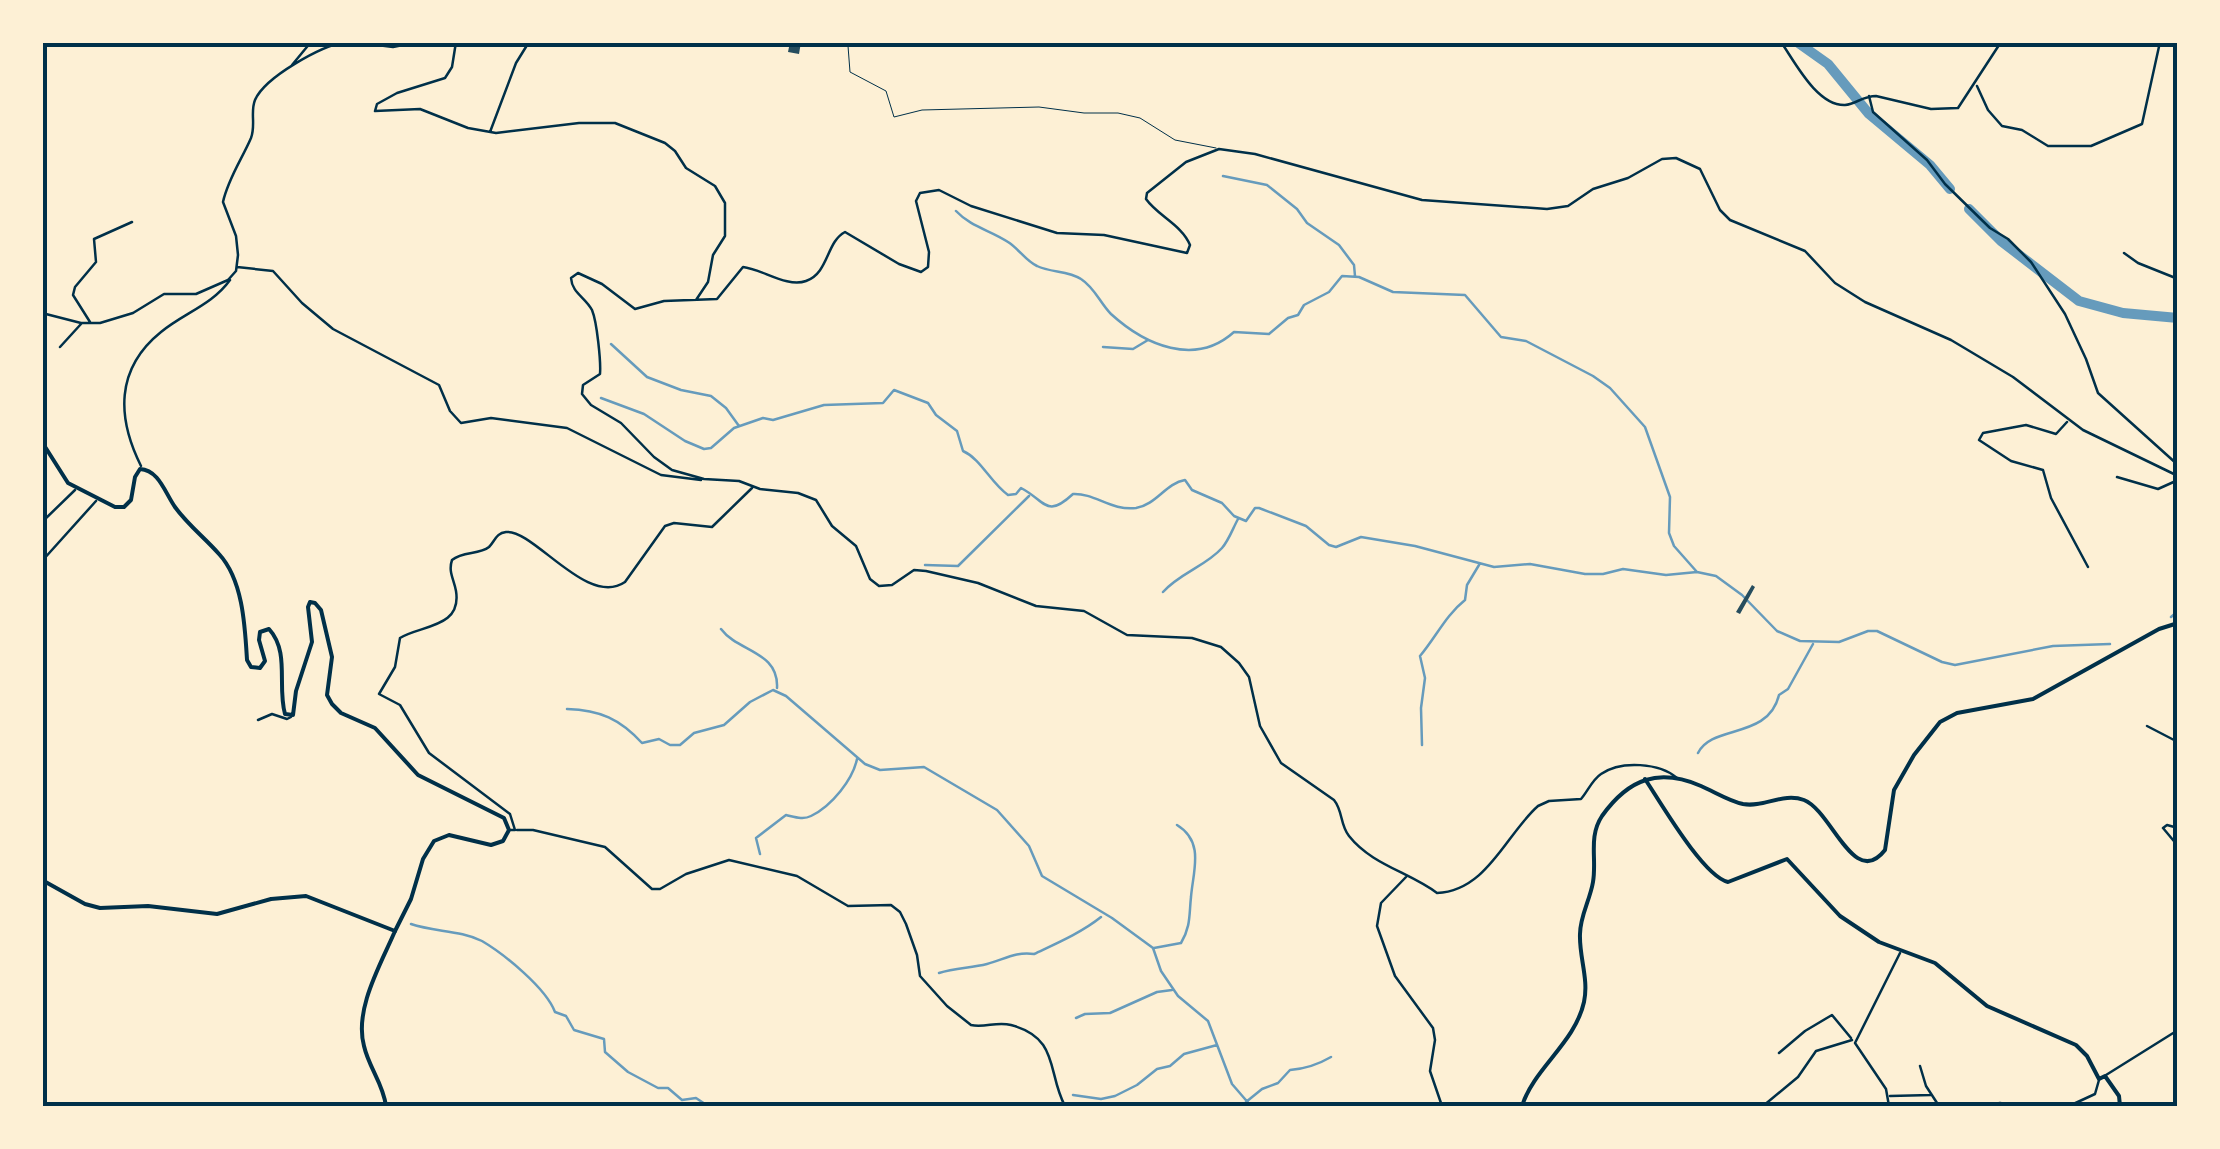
<svg xmlns="http://www.w3.org/2000/svg" width="2220" height="1149" viewBox="0 0 2220 1149" font-family="'Work Sans',sans-serif">
<rect width="100%" height="100%" fill="#fdf0d5"/>
<g fill="none" stroke-linecap="round" stroke-linejoin="round">
<!-- stream -->
<path stroke="#669bbc" stroke-width="2.5" d="M1223,176L1267,185L1297,209L1307,223L1339,245L1354,265L1355,276
M956,211C971,227 990,230 1008,242C1019,249 1026,261 1037,266C1051,273 1068,270 1081,279C1095,288 1100,303 1111,314C1145,345 1195,367 1234,332L1269,334L1288,318L1298,315L1304,305L1329,292L1342,276L1359,277L1393,292L1465,295L1501,337L1526,341L1593,376L1610,388L1645,427L1670,497L1669,533L1674,546L1697,572
M611,344L647,377L681,390L711,396L726,408L739,426
M1103,347L1133,349L1148,340
M601,398L644,414L685,441L704,449L711,448L734,428L763,418L773,420L824,405L883,403L894,390L928,403L936,415L957,431L963,451C981,459 990,482 1008,495L1016,494L1021,488C1046,501 1046,519 1073,494C1095,493 1111,511 1136,508C1156,505 1166,483 1185,480L1192,490L1222,503L1234,516L1246,521L1255,508H1259L1306,526L1329,545L1336,547L1361,537L1415,546L1494,567L1530,564L1585,574H1603L1623,569L1666,575L1697,572L1716,576L1742,595L1777,631L1800,641L1839,642L1868,631H1877L1942,662L1955,665L2053,646L2110,644
M925,565L958,566L1029,496
M1163,592C1180,573 1206,566 1222,548C1229,540 1233,528 1238,519
M2171,617L2178,611
M721,629C738,652 779,651 777,688
M567,709C600,710 620,719 642,743L659,739L670,745H680L694,733L724,725L750,702L773,690L786,696L865,764L880,770L924,767L997,810L1029,846L1042,876L1112,918L1153,948L1161,971L1178,996L1208,1021L1232,1084L1251,1106
M1422,745L1421,708L1425,678L1420,656C1436,637 1446,615 1465,600L1467,585L1479,565
M1698,753C1712,724 1768,740 1779,695L1788,689L1813,644
M760,854L756,838L786,815C795,817 803,820 811,816C832,806 853,779 857,759
M411,924C434,932 460,930 482,941C504,954 546,988 555,1012L566,1016L574,1030L604,1039L605,1052L628,1072L658,1088H668L682,1100L696,1098L708,1106
M1154,948L1181,943C1191,926 1189,915 1191,897C1193,871 1205,842 1177,825
M939,973C955,968 971,968 987,964C1003,960 1016,951 1034,954C1055,944 1081,933 1101,917
M1076,1018L1085,1014L1110,1013L1157,992L1172,990
M1073,1095L1101,1099L1115,1096L1137,1085L1157,1069L1170,1066L1184,1054L1217,1045
M1246,1102L1262,1089L1278,1083L1290,1070C1304,1069 1319,1064 1331,1057"/>
<!-- river -->
<path stroke="#669bbc" stroke-width="10" d="M1797,42L1828,64L1869,114L1930,165L1950,189
M1969,209L2001,241L2079,301L2123,313L2178,318"/>
</g>
<!-- building -->
<path fill="#264d5e" d="M790,42H801L799,54L788,52Z
M1752,585L1755,587L1740,614L1736,612Z"/>
<g fill="none" stroke-linecap="round" stroke-linejoin="round">
<!-- service -->
<path stroke="#003049" stroke-width="1" d="M848,46L850,72L886,91L894,117L922,110L1039,107L1084,113H1118L1140,118L1175,140L1216,148"/>
<!-- minor -->
<path stroke="#003049" stroke-width="2.5" d="M353,42L393,47L418,42
M456,42L452,67L445,78L397,93L377,104L375,111L420,109L468,128L496,133L579,123H615L665,143L675,151L686,168L715,186L725,203V236L713,255L708,282L696,300
M1781,42C1795,62 1817,106 1845,105C1856,104 1863,96 1876,96L1931,109L1958,108L2001,42
M2166,42L2178,48
M292,65L311,42
M1977,86L1988,110L2002,126L2022,130L2048,146H2091L2142,124L2160,42
M1869,96L1873,112L1927,160L1945,184L1990,228L2008,239L2031,262L2065,314L2086,359L2098,393L2178,465
M490,132L516,63L529,42
M2124,253L2138,263L2178,279
M237,267L273,271L302,303L333,329L439,385L450,411L461,423L491,418L567,428L661,475L701,480
M42,313L81,323H100L133,313L164,294H196L228,280L236,271L238,255L236,236L223,202C228,179 242,159 251,138C256,125 250,112 255,100C265,77 321,46 345,42
M90,322L73,295L75,287L96,262L94,239L132,222
M60,347L81,324
M2067,422L2056,434L2026,425L1983,433L1979,440L2011,461L2043,470L2051,498L2088,567
M141,466C117,418 115,369 161,332C184,313 212,305 230,280
M2117,477L2158,489L2178,480
M42,522L75,490
M42,561L96,501
M258,720L272,714L287,719L291,717
M2147,726L2174,740L2178,745
M1677,778C1660,763 1621,760 1601,774C1592,780 1588,791 1581,799L1549,801L1538,806C1506,834 1487,891 1437,893C1409,872 1372,865 1349,836C1340,825 1343,811 1334,800L1281,763L1260,726L1249,677L1239,663L1221,647L1192,638L1127,635L1084,611L1036,606L978,583L926,571L914,570L892,585L879,586L870,579L856,546L832,526L816,500L798,493L760,489L739,481L704,479L672,470L654,457L621,423L591,405L582,394L583,385L600,374C601,362 597,322 592,310C585,297 572,293 571,278L578,273L602,284L635,309L664,301L717,299L743,267C762,269 787,288 806,281C829,273 826,242 845,232L899,264L921,272L928,267L929,252L916,201L920,193L939,190L971,206L1057,233L1104,235L1187,253L1190,245C1182,225 1158,216 1146,199L1147,193L1186,162L1219,149L1255,154L1422,200L1547,209L1568,206L1593,189L1628,178L1662,159L1676,158L1700,169L1720,210L1730,220L1805,251L1835,283L1865,302L1951,340L2013,377L2083,430L2178,476
M2178,828L2167,825L2163,828L2178,846
M511,830H515L510,814L429,753L400,705L379,694L395,667L400,638C421,625 462,628 456,591C454,579 448,572 452,560C463,551 479,555 489,547C495,541 496,533 506,532C534,529 587,608 625,582L665,526L674,523L712,527L752,488
M517,830H533L605,847L652,889H660L686,874L729,860L797,876L848,906L891,905L900,912L906,924L917,955L920,976L947,1006L971,1025C985,1028 997,1021 1011,1025C1060,1038 1047,1073 1065,1106
M1406,877L1381,903L1377,926L1395,976L1433,1028L1435,1040L1430,1071L1442,1106
M1779,1053L1805,1031L1832,1015L1851,1038
M1920,1066L1926,1086L1939,1106
M2106,1075L2178,1030
M1890,1096L1931,1095
M1763,1106L1798,1077L1816,1051L1852,1040
M1889,1106L1886,1089L1855,1043L1900,953
M1982,1106L2000,1103L2019,1106
M2069,1106L2095,1094L2099,1080"/>
<!-- tertiary -->
<path stroke="#003049" stroke-width="4" d="M42,442L68,483L115,507H124L131,500L135,477L140,469C159,470 165,493 175,507C188,525 205,538 219,554C243,580 245,626 247,660L251,667L260,668L265,661L259,640L260,632L269,629C290,652 277,686 285,714L293,715L296,691L312,642L308,607L310,602L315,603L321,610L332,657L327,695L332,704L341,713L375,728L418,775L504,818L509,830L503,841L491,845L449,835L434,841L423,859L411,899L395,931
M1645,779C1661,803 1703,876 1728,882L1787,859L1840,916L1879,942L1935,963L1987,1006L2076,1045L2087,1056L2099,1079L2105,1076L2119,1096L2120,1106"/>
<!-- secondary -->
<path stroke="#003049" stroke-width="4" d="M42,880L85,904L100,908L148,906L217,914L271,899L306,896L395,931C381,964 354,1009 364,1046C369,1068 383,1083 386,1106
M1522,1106C1534,1068 1575,1043 1584,1002C1589,979 1579,957 1580,934C1580,916 1590,900 1593,882C1597,859 1588,837 1602,816C1629,778 1659,768 1701,786C1715,792 1729,801 1743,804C1764,808 1783,792 1804,800C1832,811 1854,890 1885,850L1894,790L1914,755L1940,722L1957,713L2033,699L2159,629L2178,623"/>
</g>
<!-- border -->
<rect width="2220" height="1149" fill="none" stroke="#fdf0d5" stroke-width="90"/>
<rect x="45" y="45" width="2130" height="1059" fill="none" stroke="#003049" stroke-width="4"/>
</svg>
